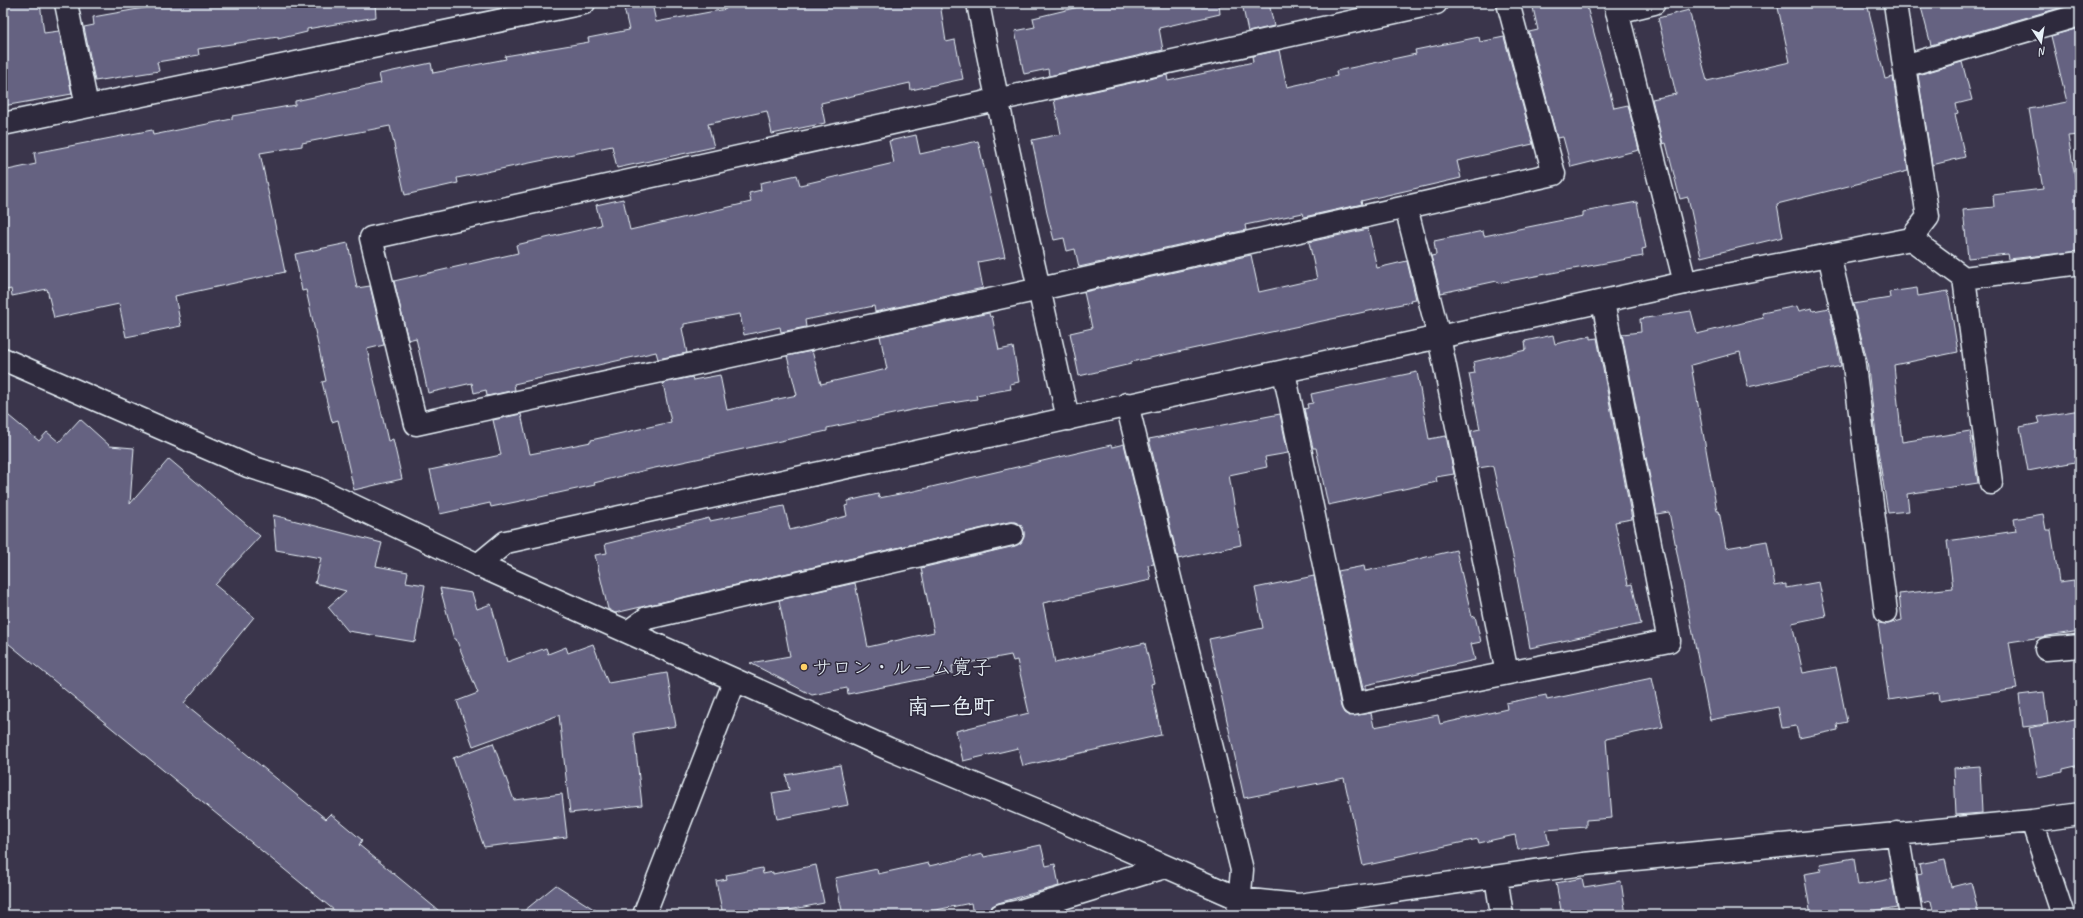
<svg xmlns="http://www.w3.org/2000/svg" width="2083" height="918" viewBox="0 0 2083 918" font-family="Caveat,'Klee One',sans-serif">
<rect width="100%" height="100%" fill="#3a354b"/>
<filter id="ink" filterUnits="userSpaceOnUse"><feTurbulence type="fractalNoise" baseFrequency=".025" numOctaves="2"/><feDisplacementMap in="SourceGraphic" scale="8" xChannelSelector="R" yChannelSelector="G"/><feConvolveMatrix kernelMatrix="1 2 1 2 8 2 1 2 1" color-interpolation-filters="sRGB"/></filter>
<g filter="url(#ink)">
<!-- building -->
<path fill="#656281" stroke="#e8f1f8" d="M3,3H40L44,33L59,31L72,94L3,106Z
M172,3H375L376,17L307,29V32L278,39V37L198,49L199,55L157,62L159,71L95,81L84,27L94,25L93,17Z
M648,3H652L656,22L726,9L724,3H940L946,42L955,40L963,79L911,90L910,83L821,103L825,123L772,134L767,111L708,124L714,147L617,168L612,146L457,178L458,183L405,195L390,126L302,143V146L260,153L285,272L175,296L181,326L126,337L119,304L54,318L47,289L12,296L11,289L3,291V171L36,164L34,153L152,130L153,135L168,132L232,119V116L295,105V101L381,83L379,74L431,63L433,73L506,59L505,56L589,42L588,38L629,30L624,8Z
M1095,3H1219L1220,14L1159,28L1163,50L1049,76L1048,69L1024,74L1015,31L1035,27L1033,18Z
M1242,3H1269L1274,26L1248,32Z
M1532,3H1586L1614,108L1628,105L1639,150L1571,167L1563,137L1557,138L1529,32L1538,30Z
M1777,3H1867L1885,79L1893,77L1908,171L1777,204L1783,237L1701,257L1688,197L1680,199L1666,143L1663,144L1652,99L1676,94L1658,18L1689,10L1707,81L1790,62Z
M1920,3H2072L2073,4L1931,45Z
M2079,28L2080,135L2068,136L2077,189L2080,188V251L2009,259L2008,254L1968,258L1963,210L1994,207L1993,195L2043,189L2029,109L2067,102L2051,36Z
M1479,37L1480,42L1504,37L1533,144L1457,161L1461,178L1361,201L1362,204L1304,217L1303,213L1245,225L1246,230L1079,267L1075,249L1067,251L1064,238L1054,240L1047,213L1032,140L1061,134L1054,100L1167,75L1168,81L1219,70L1253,62L1252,56L1279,50L1287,87L1337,76L1336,71L1416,54L1415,50Z
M1962,62L1972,100L1956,104L1958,113L1955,114L1965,157L1932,165L1918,75Z
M916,135L920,154L978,141L1005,257L978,262L983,288L875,312L874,306L805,320L806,327L781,332L780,327L744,335L740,314L684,324V327L682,328L687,353L658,359L656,352L514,384L515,390L487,396L486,390L474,393L472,383L428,393L416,338L408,340L394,281L518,253L516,245L601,225L596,205L623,199L630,230L751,202L749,193L761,190L760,183L797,175L800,185L894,163L889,141Z
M1637,202L1646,248L1642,249L1643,256L1498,283L1497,281L1441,293L1431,256L1436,255L1434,241L1483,231L1484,236L1538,225L1583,216V212Z
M1368,229L1377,268L1407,261L1416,299L1410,300L1411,302L1131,362V364L1079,376L1070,333L1092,328L1084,292L1251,255L1259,292L1317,279L1309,242Z
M348,243L357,288L370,286L384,345L367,349L388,441L393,439L402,479L354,490L338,420L332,422L322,382L326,381L306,290L302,291L295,254Z
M1917,288L1918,296L1948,291L1958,352L1894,365L1902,442L1970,431L1978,483L1907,494L1909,511L1888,513L1877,444L1867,360L1853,304L1890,298L1889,292Z
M1797,306L1799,311L1812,308L1813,311L1829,308L1841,366L1748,387L1740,352L1691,365L1717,511H1719L1726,548L1767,541L1775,586L1786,584V588L1819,582L1826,616L1792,623L1803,673L1836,667L1847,722L1837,724L1838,730L1799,738L1796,726L1782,728L1778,707L1710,720L1669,512L1657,514L1622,334L1641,332L1640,319L1691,311L1697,334L1763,318L1762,313Z
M989,313L990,317L992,316L999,350L1013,347L1019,382L1010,384L1011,389L976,395L977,399L926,407L827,428V431L650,469L594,483L595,485L540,497L491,507L490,503L440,514L430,470L501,455L493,420L521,414L530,454L591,442V440L671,422L663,383L692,377L693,380L720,375L727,410L797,395L787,356L812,351L821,384L887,369L880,336Z
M1553,335L1555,344L1591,336V339L1597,338L1632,519L1615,522L1628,585L1632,584L1641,624L1530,648L1513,556L1493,467L1491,466L1478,468L1471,431L1480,429L1469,374L1475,373L1473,362L1526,350L1525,341Z
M1417,372L1429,439L1446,436L1454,474L1436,477L1437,482L1328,505L1316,448H1313L1304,409L1308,408L1307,404L1313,403L1311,394Z
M2080,410V461L2028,471L2020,427L2040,423L2038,417Z
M3,411L39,441L47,432L59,442L80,419L110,446L134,448L130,504L169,459L260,536L215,585L254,617L184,703L326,819L331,814L362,840L359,845L444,915H340L3,639Z
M1280,414L1288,453L1265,457L1267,467L1229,475L1241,545L1178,559L1149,439Z
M1124,444L1154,564L1148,565L1151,580L1043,603L1055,663L1145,643L1154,683L1151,684L1161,735L1023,766L1018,748L963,761L956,731L1029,713L1017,660L1013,661L1011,655L952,666L953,673L848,694L847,688L812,695L750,663L790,656L779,600L855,583L868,647L934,632L921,568L1015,546L1021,543L1024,537V532L1021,525L1015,522H1009L615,613L608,609L595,555L607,553L605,544L709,518L710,521L784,506L790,530L847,516L845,506L848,505V501L878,494L879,498L910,492L1111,445L1112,447Z
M2043,514L2046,530H2051L2059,582L2074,580V587L2080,586V631L2009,642L2017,689L1940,701L1939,692L1889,700L1878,623L1888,624L1902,620L1899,594L1953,588L1947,541L2016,531L2014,519Z
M273,515L382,543L376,566L408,572L406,582L425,585L415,642L348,631L328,607L346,591L315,583L321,558L276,550Z
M1456,550L1472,617L1475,616L1481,642L1471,644L1475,660L1366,685V689H1363L1338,571L1364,566L1365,571L1380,568Z
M1314,576L1341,707L1344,713L1349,716L1371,713L1374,727L1438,715L1440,724L1507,709L1506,703L1546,695L1547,700L1652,678L1663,727L1606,739L1612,818L1586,820V827L1546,830L1549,844L1518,850L1515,835L1479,843L1478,839L1395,857L1396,859L1363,866L1344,778L1244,798L1209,639L1263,628L1255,588Z
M440,588L472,593L477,609L491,604L507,662L546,648L548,654L566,647L568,653L593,644L608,683L667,673L676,726L634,733L642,805L570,813L559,715L473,746L457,701L478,693L456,639H454Z
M2044,692L2048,724L2023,727L2019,695Z
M2080,718V765L2063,769V772L2038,777L2029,728Z
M493,743L514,800L562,794L567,837L484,847L453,758Z
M840,765L848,805L777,819L772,793L789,790L786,775Z
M1980,766L1982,813L1956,815L1954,768Z
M1041,845L1046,866L1055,864L1059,886L998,903L992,906L989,915H973L971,903L911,915H843L835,878L877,869L878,874L928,863L929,866L983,854L984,857Z
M1854,858L1858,885L1892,879L1897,907L1851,915H1811L1804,874L1821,871L1820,864Z
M1945,859L1951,887L1971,882L1979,915H1934L1931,901L1922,903L1917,875L1921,874L1919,864Z
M816,865L824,903L779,912L780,915H723L716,881L727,879L726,875L762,868L763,874L773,872V874Z
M1582,878L1584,887L1621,881L1626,915H1562L1556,883Z
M556,885L603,915H519Z"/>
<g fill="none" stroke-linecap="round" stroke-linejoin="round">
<!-- minor casing -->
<g stroke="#e8f1f8" stroke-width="25">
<path id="minor" d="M66,3L87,106
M978,3C1004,142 1038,280 1068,419
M1436,3L371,238L416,424L1040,289L1554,174L1508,3
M1615,3L1685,283L1911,239L1928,217L1904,66
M1895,3L1904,66L2080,15
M1617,12L1654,3
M3,124L584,3
M1406,207L1439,337L1507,673
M1911,239L1964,278L2080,263
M1829,255L1853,358L1886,612
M1964,278L1991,483
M3,359L248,466L316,488L478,565L889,749L1046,814L1240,899L1299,905L1583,864L2032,821L2080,814
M1284,372L1353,704L1669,641L1603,302
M1127,404L1242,870L1238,915
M628,632L647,618L1012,534
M2046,649L2080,646
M2032,821L2063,915
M1897,833L1911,915
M1496,877L1502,915
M644,915L735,680
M1001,915L1020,911L1165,867"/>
</g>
<!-- tertiary casing -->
<g stroke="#e8f1f8" stroke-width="25">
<path id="tertiary" d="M478,565L506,542L1685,283"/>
</g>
<!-- minor -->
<use href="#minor" stroke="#2f2a3d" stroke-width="22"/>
<!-- tertiary -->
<use href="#tertiary" stroke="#2f2a3d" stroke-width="22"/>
</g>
</g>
<!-- markers -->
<circle fill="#ffd166" stroke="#2f2a3d" stroke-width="1.5" cx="804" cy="667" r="4"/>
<g text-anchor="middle" stroke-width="3" stroke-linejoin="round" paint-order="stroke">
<!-- poi labels -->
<g font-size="20" fill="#e8f1f8" stroke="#2f2a3d" text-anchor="start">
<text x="812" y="674">サロン・ルーム寛子</text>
</g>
<!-- quarter labels -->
<g font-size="22" font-weight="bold" fill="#e8f1f8" stroke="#2f2a3d">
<text x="951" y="714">南一色町</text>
</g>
</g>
<!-- margin -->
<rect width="2083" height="918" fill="none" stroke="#2f2a3d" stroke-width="16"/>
<rect x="8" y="8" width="2067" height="902" fill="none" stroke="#e8f1f8" stroke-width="1.5" filter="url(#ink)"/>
<!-- north arrow -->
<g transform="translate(2041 42) rotate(168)" stroke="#2f2a3d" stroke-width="3" paint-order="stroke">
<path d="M0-3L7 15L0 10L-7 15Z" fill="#e8f1f8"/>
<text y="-6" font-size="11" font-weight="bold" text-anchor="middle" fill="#e8f1f8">N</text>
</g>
</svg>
